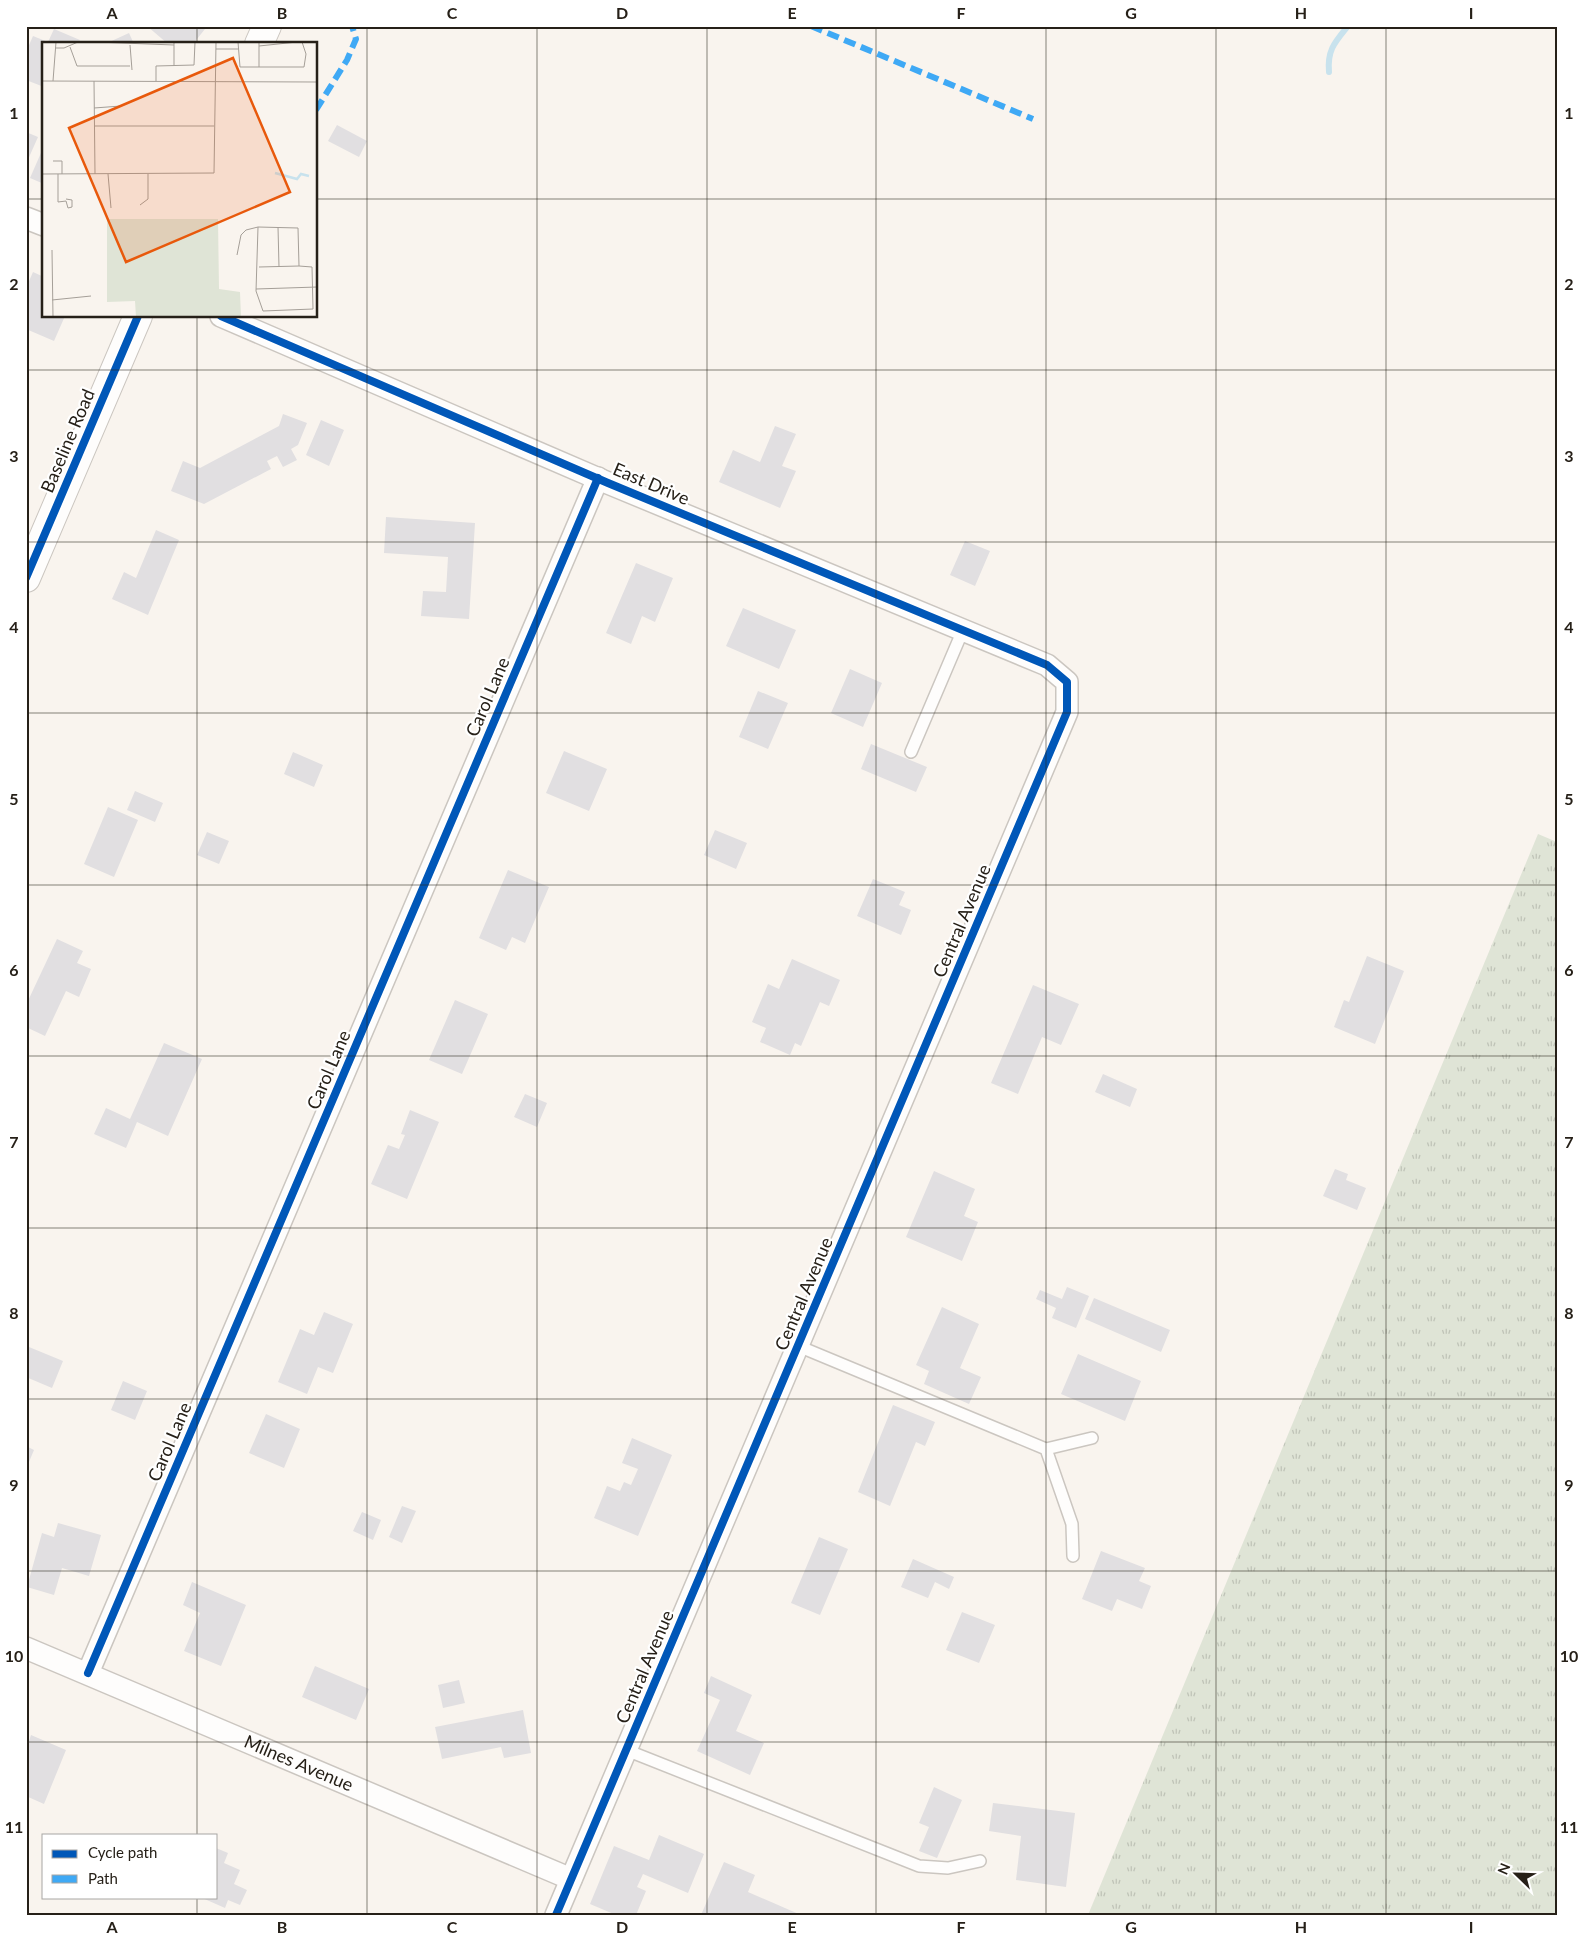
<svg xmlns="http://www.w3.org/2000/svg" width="1583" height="1941" viewBox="0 0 1583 1941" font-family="Lato,sans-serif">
<defs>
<pattern id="grass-tufts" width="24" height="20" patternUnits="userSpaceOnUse" patternTransform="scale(1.25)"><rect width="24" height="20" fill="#dfe4d6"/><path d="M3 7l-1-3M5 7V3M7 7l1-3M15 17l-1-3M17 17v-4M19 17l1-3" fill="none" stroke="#bfc3b7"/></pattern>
</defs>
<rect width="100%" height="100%" fill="#f9f4ee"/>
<!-- grass -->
<path fill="url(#grass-tufts)" d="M1538,834L1557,842V1915H1088Z"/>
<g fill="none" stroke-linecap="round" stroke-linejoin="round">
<!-- stream -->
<path stroke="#c8e2ed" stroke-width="6" d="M1329,72C1327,50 1335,42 1348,26"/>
</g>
<!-- building -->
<path fill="#e1dfe1" d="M147,26H201L205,29L193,44H168Z
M54,29L80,40L78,44H44V87L26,80V52L33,36L48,42Z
M129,33L134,44H105Z
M337,125L367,141L359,157L328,141Z
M26,132L38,137L26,164Z
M44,146V184L30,178Z
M33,272L44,277V316H65L54,341L26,329V288Z
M283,414L307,423L298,445L291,449L297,460L283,467L277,456L267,461L271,469L204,504L171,491L183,461L200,468L279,426Z
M321,420L344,430L329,466L306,455Z
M775,426L796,434L782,466L796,471L780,508L719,482L733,450L760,462Z
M386,517L475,523L469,619L421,616L423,591L446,592L448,557L384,553Z
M156,530L179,540L148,615L112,599L124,572L136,578Z
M965,541L990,551L975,586L950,575Z
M636,563L673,578L655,622L642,616L631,644L606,633Z
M743,608L796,630L779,669L726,646Z
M850,669L882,683L863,727L831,713Z
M758,691L788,703L768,749L739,737Z
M871,744L927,767L916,792L861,769Z
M564,751L607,769L589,811L546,793Z
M293,752L323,765L314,787L284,774Z
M135,791L163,803L155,822L127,810Z
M108,807L138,820L114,877L84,864Z
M715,830L747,843L736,869L704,855Z
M207,832L229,841L219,864L197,855Z
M508,870L549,887L525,943L512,937L506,950L479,938Z
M873,879L905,892L899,905L911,910L901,935L857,916Z
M57,939L83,951L77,963L91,969L79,997L66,991L45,1036L26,1027V1005Z
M1367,956L1404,971L1375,1044L1334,1027L1344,1000L1349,1002Z
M792,959L840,980L829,1006L820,1002L801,1046L795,1043L790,1055L760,1042L766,1028L752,1022L768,984L779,989Z
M1033,985L1079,1004L1061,1045L1042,1037L1018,1094L991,1083Z
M455,1000L488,1014L462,1074L429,1060Z
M164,1043L202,1059L168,1136L137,1122L126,1148L94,1134L106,1108L130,1119Z
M1103,1074L1137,1089L1130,1107L1095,1092Z
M525,1094L547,1103L537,1127L514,1117Z
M410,1110L439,1122L407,1199L371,1184L388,1145L399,1149L405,1135L401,1134Z
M1335,1169L1348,1174L1346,1180L1366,1188L1357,1210L1323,1196Z
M934,1171L975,1189L964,1216L978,1222L962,1261L906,1237Z
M1067,1287L1089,1296L1076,1328L1052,1318L1056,1308L1036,1299L1040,1290L1062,1299Z
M1094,1298L1170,1330L1161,1352L1085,1319Z
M942,1307L979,1324L960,1368L981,1377L969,1404L924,1384L929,1371L916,1365Z
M324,1312L353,1324L333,1373L318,1367L307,1394L278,1382L300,1329L314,1335Z
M29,1347L63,1361L52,1388L26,1377V1354Z
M1078,1354L1141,1381L1125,1421L1061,1394Z
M123,1381L147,1391L135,1420L111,1410Z
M893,1405L935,1422L925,1446L916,1442L890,1506L858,1492Z
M266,1414L300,1429L284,1468L249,1453Z
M632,1438L672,1455L638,1536L594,1518L607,1486L620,1491L624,1482L631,1485L638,1469L622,1463Z
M26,1446L34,1450L26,1469Z
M402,1506L416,1511L402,1543L389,1537Z
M362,1512L381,1520L373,1540L353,1531Z
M58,1523L101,1535L89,1576L62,1568L54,1595L27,1587L42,1533L54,1537Z
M819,1537L848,1549L820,1615L791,1603Z
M1101,1551L1145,1568L1139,1581L1151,1586L1142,1609L1117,1599L1112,1611L1082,1599Z
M913,1559L954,1577L949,1589L935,1582L928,1598L901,1587Z
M192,1582L246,1605L221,1666L184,1651L200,1613L183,1605Z
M962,1612L995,1625L979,1663L946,1650Z
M315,1666L369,1689L356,1720L302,1697Z
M711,1676L752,1695L736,1731L764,1743L750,1775L697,1751L720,1700L704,1693Z
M459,1680L465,1703L443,1708L438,1685Z
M523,1710L531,1753L504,1758L501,1747L442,1759L435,1727Z
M31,1735L66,1750L44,1804L26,1796V1744H28Z
M934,1787L962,1800L937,1858L919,1851L929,1827L919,1823Z
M993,1803L1075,1813L1066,1887L1016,1880L1021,1836L989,1831Z
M659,1835L704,1854L688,1893L643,1874L637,1887L646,1891L636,1915H616L590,1904L614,1846L649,1860Z
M216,1848L228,1853L224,1863L240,1870L234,1884L247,1890L240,1905L228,1900L225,1908L200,1897H216Z
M724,1862L755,1875L748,1892L801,1915H701Z"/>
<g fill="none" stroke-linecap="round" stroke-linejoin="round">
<!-- lane casing -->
<g stroke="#cbc6c0" stroke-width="14">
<path id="lane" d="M911,752L963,630
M798,1346L1046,1449L1072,1524L1073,1556
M1046,1449L1092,1438
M626,1750L919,1866L948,1868L980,1861"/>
</g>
<!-- street casing -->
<g stroke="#cbc6c0" stroke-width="24">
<g id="street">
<path d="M26,218L44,225"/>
<path d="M221,316L608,483L1047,665L1067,682V712L556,1915"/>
<path id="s1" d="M26,1648L571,1879"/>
<path d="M88,1673L598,478"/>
</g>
</g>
<!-- primary casing -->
<g stroke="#cbc6c0" stroke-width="30">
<path id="primary" d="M259,44L267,26
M26,578L138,316"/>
</g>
<!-- lane -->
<use href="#lane" stroke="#fefdfc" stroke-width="11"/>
<!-- street -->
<use href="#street" stroke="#fefdfc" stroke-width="21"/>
<!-- primary -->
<use href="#primary" stroke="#fefdfc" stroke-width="28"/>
<!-- quiet -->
<path stroke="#3fa9f5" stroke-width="6" stroke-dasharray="12 6" stroke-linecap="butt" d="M811,26L1033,119
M316,110L347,60L356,39L352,26"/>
<!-- cycleway casing -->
<g stroke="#fff" stroke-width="11">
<path id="cycleway" d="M221,316L608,483L1047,665L1067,682V712L556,1915
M26,578L138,316
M88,1673L598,478"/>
</g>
<!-- cycleway -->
<use href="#cycleway" stroke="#0057b8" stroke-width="8"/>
</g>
<!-- grid -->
<path fill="none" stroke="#262018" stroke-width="1" stroke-opacity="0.55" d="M197,26V44M367,26V1915M537,26V1915M707,26V1915M876,26V1915M1046,26V1915M1216,26V1915M1386,26V1915M26,199H44M316,199H1557M197,316V1835M26,370H1557M26,542H1557M26,713H1557M26,885H1557M26,1056H1557M26,1228H1557M26,1399H1557M26,1571H1557M26,1742H1557M197,1897V1915"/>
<g text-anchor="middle" stroke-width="4.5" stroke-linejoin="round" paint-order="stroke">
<!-- street labels -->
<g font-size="18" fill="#262018" stroke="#fff">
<text transform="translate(68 441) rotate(-67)" y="6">Baseline Road</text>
<text transform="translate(651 484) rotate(23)" y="6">East Drive</text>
<text transform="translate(488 697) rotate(-67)" y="6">Carol Lane</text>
<text transform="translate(962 921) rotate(-67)" y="6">Central Avenue</text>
<text transform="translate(329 1070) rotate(-67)" y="6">Carol Lane</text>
<text transform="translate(804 1294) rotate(-67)" y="6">Central Avenue</text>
<text transform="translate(170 1442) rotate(-67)" y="6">Carol Lane</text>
<text transform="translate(645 1667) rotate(-67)" y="6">Central Avenue</text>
<text dy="6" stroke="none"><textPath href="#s1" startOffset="296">Milnes Avenue</textPath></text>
</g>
</g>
<!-- overview -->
<g transform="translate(42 42)">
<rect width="275" height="275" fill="#f9f4ee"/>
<path d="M65,177H176L177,247L198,250L199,275H94L93,259L65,260Z" fill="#dfe4d6"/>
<path fill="none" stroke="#c8e2ed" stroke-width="2.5" d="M233,131L255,137L259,132L267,134"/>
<path fill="none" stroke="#a59f98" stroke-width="1" d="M54,0L132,3M132,0V24M196,0L198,25H262L264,12L260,0M88,3L90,28M217,4L255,0M28,5L35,24H88M13,6H22L36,0M174,7H196M217,25V0M0,39L275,40M11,39L14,0M52,39L53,132M114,39V24L152,23L153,0M52,66L79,64M53,84H172M11,119H20V132M0,132L172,131L174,0M16,132V160L24,159L26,166L30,165V158L24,157M66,132L69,166M98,163L106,157V132M216,185L256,186L257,224L270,225L271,267L221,269L214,249ZM236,185L237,225M10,208L11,275M195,213L199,193L204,188L216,185M217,225L257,224M214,247L275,245M10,258L49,254"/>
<path fill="#e8590c" fill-opacity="0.15" stroke="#e8590c" stroke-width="2.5" d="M191,16L248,150L84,220L27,86Z"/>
<rect width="275" height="275" fill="none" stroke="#262018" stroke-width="2.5"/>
</g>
<!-- border -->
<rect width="1583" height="1941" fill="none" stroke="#ffffff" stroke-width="55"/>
<!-- legend -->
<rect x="42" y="1834" width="175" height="65" fill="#ffffff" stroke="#a8a6a3"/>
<rect x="52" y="1850" width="25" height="8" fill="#0057b8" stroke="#a8a6a3"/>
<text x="88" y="1858" font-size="15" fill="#262018">Cycle path</text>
<rect x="52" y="1875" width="25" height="8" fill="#3fa9f5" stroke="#a8a6a3"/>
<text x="88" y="1884" font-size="15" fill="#262018">Path</text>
<!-- north arrow -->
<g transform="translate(1516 1874) rotate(293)" stroke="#ffffff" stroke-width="4" paint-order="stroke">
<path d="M0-4L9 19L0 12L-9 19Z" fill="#262018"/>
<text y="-8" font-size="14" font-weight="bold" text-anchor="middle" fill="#262018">N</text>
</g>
<rect x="28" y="28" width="1528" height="1886" fill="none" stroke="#262018" stroke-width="2"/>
<g font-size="16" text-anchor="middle" font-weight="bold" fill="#262018">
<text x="112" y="19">A</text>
<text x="282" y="19">B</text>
<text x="452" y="19">C</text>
<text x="622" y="19">D</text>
<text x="792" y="19">E</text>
<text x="961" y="19">F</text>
<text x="1131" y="19">G</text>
<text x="1301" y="19">H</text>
<text x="1471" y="19">I</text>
<text x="14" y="119">1</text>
<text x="1569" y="119">1</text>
<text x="14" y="290">2</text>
<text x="1569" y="290">2</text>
<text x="14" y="462">3</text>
<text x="1569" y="462">3</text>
<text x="14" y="633">4</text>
<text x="1569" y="633">4</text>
<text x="14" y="805">5</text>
<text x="1569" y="805">5</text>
<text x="14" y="976">6</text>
<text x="1569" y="976">6</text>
<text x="14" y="1148">7</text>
<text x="1569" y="1148">7</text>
<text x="14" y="1319">8</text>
<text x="1569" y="1319">8</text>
<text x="14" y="1491">9</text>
<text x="1569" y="1491">9</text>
<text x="14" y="1662">10</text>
<text x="1569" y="1662">10</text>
<text x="14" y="1833">11</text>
<text x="1569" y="1833">11</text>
<text x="112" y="1933">A</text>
<text x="282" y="1933">B</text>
<text x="452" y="1933">C</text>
<text x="622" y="1933">D</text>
<text x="792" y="1933">E</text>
<text x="961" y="1933">F</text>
<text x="1131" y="1933">G</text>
<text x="1301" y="1933">H</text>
<text x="1471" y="1933">I</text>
</g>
</svg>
